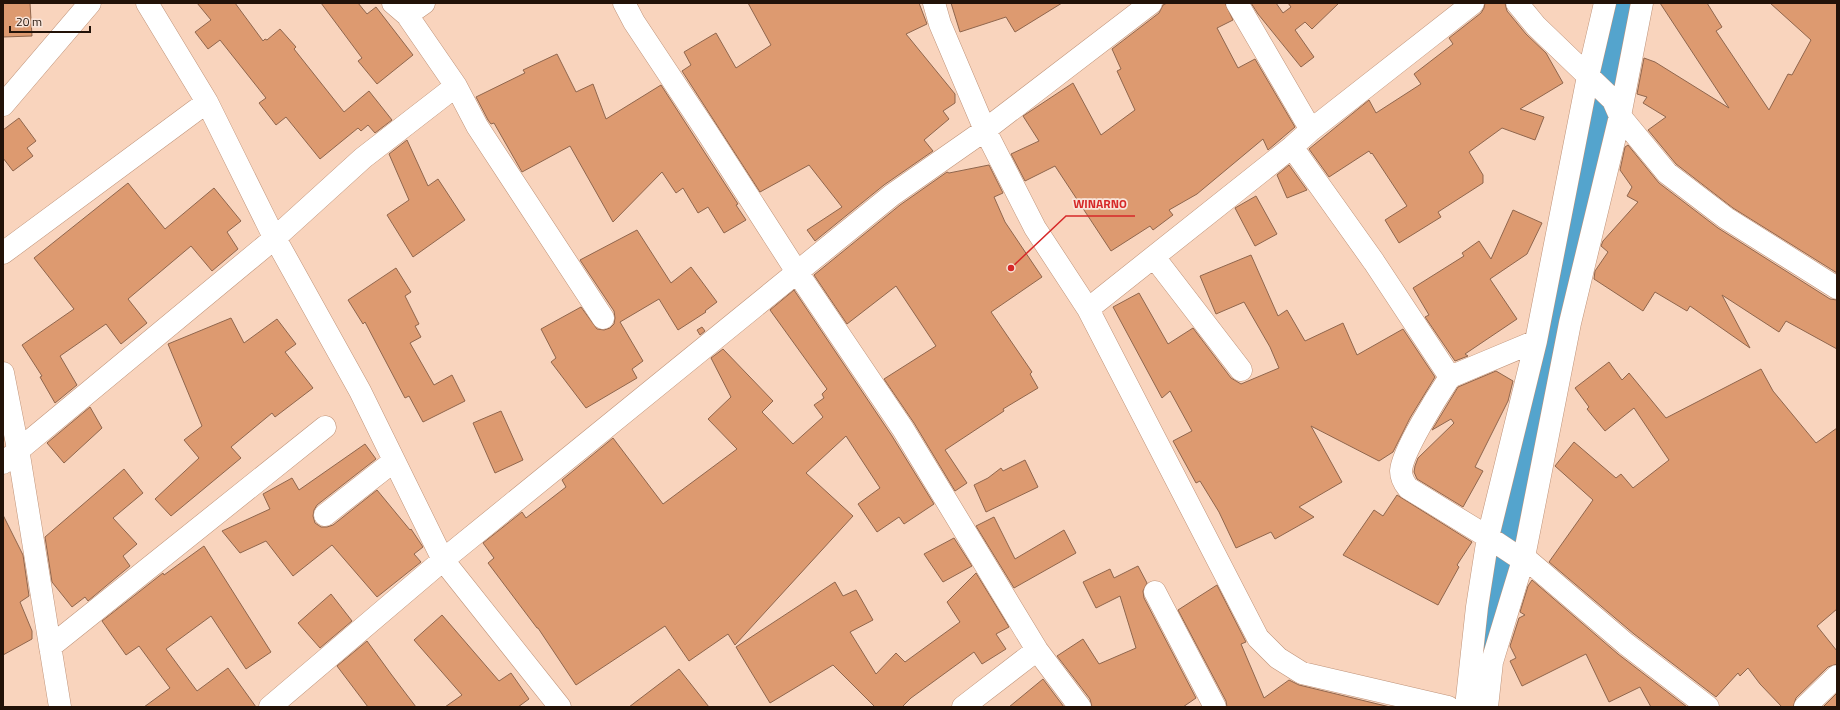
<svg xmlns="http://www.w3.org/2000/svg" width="1840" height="710" viewBox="0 0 1840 710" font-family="'Titillium Web',sans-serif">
<rect width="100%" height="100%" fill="#f9d4bd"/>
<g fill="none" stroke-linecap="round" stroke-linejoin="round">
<!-- canal -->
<path stroke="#54a4cd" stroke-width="28" d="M1481,672L1480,661L1495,576L1518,476L1619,3"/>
</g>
<!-- building -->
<path fill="#dd9a70" stroke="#90664d" d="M3,3H30L32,36L3,37Z
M197,3H235L263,41L265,39L267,40L280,29L296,47L294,49L344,112L369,91L392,120L375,133L368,125L361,131L358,128L320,159L286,117L276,125L259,103L266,98L220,40L208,49L195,32L211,20Z
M321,3H358L367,14L376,7L413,55L377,84L358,61L362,58Z
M748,3H919L927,24L906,34L955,94V103L943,111L949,119L924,140L933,151L884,185L815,241L807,230L842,207L809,165L760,192L682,71L691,65L684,52L716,33L736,68L771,45Z
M951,3H1062L1015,32L1006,17L960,32Z
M1167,3H1225L1233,20L1217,28L1238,68L1255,59L1295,127L1268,150L1263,139L1197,194L1169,210L1173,215L1153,230L1150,226L1111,251L1055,166L1025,181L1011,154L1039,141L1023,116L1073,83L1101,135L1135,110L1117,71L1121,69L1112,49L1159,13L1163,5Z
M1251,3H1276L1283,13L1291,7L1288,3H1339L1312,29L1305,22L1295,30L1314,57L1301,67L1258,14Z
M1485,3H1505L1507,11L1526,34L1546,53L1563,83L1520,109L1544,117L1535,140L1502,128L1469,152L1483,175V183L1438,212L1441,217L1399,243L1385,220L1407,206L1372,153L1371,154L1369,151L1329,177L1309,149L1369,100L1376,113L1421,84L1414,74L1453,44L1449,38L1481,13L1484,8Z
M1660,3H1707L1722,27L1716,31L1769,110L1788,74L1792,75L1811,40L1770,3H1837V273L1733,208L1676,164L1648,130L1666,117L1643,103L1647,97L1637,94L1644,58L1655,62L1729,108Z
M557,54L576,92L593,84L606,119L661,85L738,204L736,205L746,220L724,233L708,207L698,213L683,188L676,193L662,172L613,222L570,146L522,172L494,123L491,124L488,120L476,97L525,73L523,70Z
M19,118L36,141L27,148L33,156L13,171L3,158V130Z
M407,140L428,186L438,179L465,220L413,257L387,215L409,200L389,154Z
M1628,145L1659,183L1718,228L1830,299L1837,300V349L1786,321L1779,332L1722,295L1750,348L1690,306L1687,311L1655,292L1643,311L1594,279L1595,271L1608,252L1601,246L1603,241L1638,202L1627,196L1632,187L1620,170L1625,147Z
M989,165L1003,193L994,197L1005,222L1042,277L991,312L1032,372L1030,374L1038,388L1003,409L1004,411L945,450L967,483L955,491L914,423L884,379L936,346L896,286L847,324L814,275L900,205L947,172L949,173Z
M1289,165L1307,190L1287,198L1277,175Z
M128,183L165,229L214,188L241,221L227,232L238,249L212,271L191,246L128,299L147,323L121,344L106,324L60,356L77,385L55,403L40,377L42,376L22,345L74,309L34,258Z
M1256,196L1277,234L1255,246L1235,208Z
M1513,210L1542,223L1527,254L1490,279L1517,319L1465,354L1468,356L1455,361L1425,317L1429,315L1413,288L1464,256L1462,253L1479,241L1491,259Z
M637,230L671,283L691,267L717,302L705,311L706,312L678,330L659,299L620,322L643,361L632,369L637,378L586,408L551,362L556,358L541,329L581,307L597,329L604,330L610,328L614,324L615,318L614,311L580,260Z
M1251,255L1278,316L1287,310L1305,341L1343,323L1357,355L1403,329L1435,377L1410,418L1393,452L1379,461L1311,426L1342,482L1299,507L1314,517L1275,539L1271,532L1236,548L1219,512L1200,481L1196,483L1173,441L1192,431L1170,391L1162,398L1113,307L1139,293L1168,344L1193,328L1231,378L1241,384L1279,368L1270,347L1244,302L1216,314L1200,276Z
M396,268L411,292L405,296L419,324L415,326L421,337L410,343L434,385L452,375L465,401L423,422L409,396L405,398L365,322L363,324L348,300Z
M794,290L892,436L934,504L904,524L899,517L877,532L858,504L880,488L846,436L806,473L853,516L735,645L728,634L689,661L665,626L576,685L538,628H537L488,563L494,558L483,543L522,512L526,518L566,487L562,480L613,438L663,504L737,449L708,419L731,397L711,358L723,349L773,401L762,412L793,444L823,417L814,405L824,398L822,394L827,389L770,310Z
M231,318L244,343L277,319L296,344L285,352L313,388L275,417L272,413L231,447L241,458L171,516L155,499L199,458L184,440L202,426L168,344Z
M702,327L705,331L700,335L697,330Z
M1609,362L1622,380L1629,373L1666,418L1761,369L1773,391L1816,443L1837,428V609L1817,626L1837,651V664L1828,667L1796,698L1793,707H1782L1760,684L1748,668L1740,676L1738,673L1716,697L1634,634L1549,562L1593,500L1555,466L1574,442L1616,478L1621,474L1633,488L1669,460L1634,408L1605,431L1587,409L1589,407L1575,388Z
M1496,371L1513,381L1508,401L1475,467L1483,471L1463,507L1417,479L1414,472L1415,466L1418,458L1454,423L1451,419L1432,430L1458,387Z
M90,407L102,428L64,463L47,443Z
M501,411L523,460L495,473L473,423Z
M365,444L376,459L317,505L314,510L313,516L315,523L321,527H327L333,525L377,490L410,530L411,529L423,547L414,554L421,562L377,597L332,545L293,576L266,541L240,553L222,531L270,509L263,494L292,478L299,490Z
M1025,460L1038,487L986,512L974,485L988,478L1001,468L1003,471Z
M124,469L143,493L113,518L137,544L123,556L130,566L88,601L85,597L72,607L52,582L45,537Z
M1397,495L1472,542L1457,565L1459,567L1438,605L1343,555L1374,510L1383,516Z
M3,515L23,555L29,596L20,602L32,631V639L3,655Z
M994,517L1015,559L1064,530L1076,553L1014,588L976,526Z
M954,538L972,566L943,582L924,554Z
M204,546L271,652L246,669L211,616L166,649L197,691L228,668L256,707H144L170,688L139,646L126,655L102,621L163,573L164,575Z
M1138,566L1147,583L1143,591L1144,598L1196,698L1183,707H1092L1090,699L1057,656L1083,639L1099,664L1136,648L1120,596L1096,608L1083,582L1110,569L1114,578Z
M976,573L1009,627L996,634L1006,649L982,664L974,652L911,698L902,707H875L833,665L770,703L736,647L835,582L843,596L856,590L873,620L850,632L876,674L896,653L905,662L960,622L947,602Z
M1532,580L1618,654L1687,707H1651L1640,687L1609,702L1586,654L1522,686L1510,661L1516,658L1510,646L1519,618L1525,615L1520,612L1528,586Z
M1217,585L1246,642L1241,644L1264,698L1289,680L1299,685L1390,707H1227L1226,701L1178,610Z
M331,594L352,621L320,648L298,623Z
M442,615L499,681L511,673L529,699L518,707H445L462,695L414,640Z
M367,641L391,674L416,707H368L337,666Z
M679,669L709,707H629Z
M1043,679L1064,707H1009Z
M1837,693V707H1823Z"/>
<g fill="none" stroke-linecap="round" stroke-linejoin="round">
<!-- street casing -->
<g stroke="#bf9379" stroke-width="23">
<path id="street" d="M147,3L207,102L271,231L360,391L443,560L560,707
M393,3L407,15L456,86L477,126L603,318
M624,3L634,22L707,132L797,272L903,429L1037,650L1080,707
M934,3L940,24L985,130L1035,228L1088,309L1258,638L1278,658L1302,673L1448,707
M1517,3L1536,26L1613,100L1620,116L1667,173L1726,218L1837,288
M407,15L424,3
M3,105L90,3
M1311,130L1473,3
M1292,147L1374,262L1450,377L1536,341
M3,253L207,102
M1154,257L1241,370
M1088,309L1292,147L1311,130L1237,3
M3,373L18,449L60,707
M1450,377C1438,395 1402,452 1401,471C1401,478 1404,483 1408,488L1488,537L1515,555L1524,557L1626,644L1708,707
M3,463L276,237L363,158L456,86
M325,515L394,461
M1155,592L1215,707
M50,647L325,427
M270,707L443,560L892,195L985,130L1151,3
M963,707L1037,650
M1466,707L1477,607L1488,537L1536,341L1588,76L1605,3
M1487,707L1492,662L1524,557L1570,323L1620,116L1642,3
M1805,707L1837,676"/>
</g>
<!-- street -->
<use href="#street" stroke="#fff" stroke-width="22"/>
</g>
<!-- callouts -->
<path fill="none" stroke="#d62828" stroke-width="1.5" d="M1011 268L1066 216H1135"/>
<circle fill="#d62828" stroke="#f9e5da" stroke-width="1.5" cx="1011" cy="268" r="4"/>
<g font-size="12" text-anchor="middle" font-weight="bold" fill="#d62828" stroke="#f9e5da" stroke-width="3.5" stroke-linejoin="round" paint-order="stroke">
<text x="1100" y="208">WINARNO</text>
</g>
<!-- border -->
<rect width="1840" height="710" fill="none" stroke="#221208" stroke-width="8"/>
<!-- scale -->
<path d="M10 26v6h80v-6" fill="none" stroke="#221208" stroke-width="2"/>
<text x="16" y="26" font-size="12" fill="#221208" stroke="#f9e5da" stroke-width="3" paint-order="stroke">20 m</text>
</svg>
